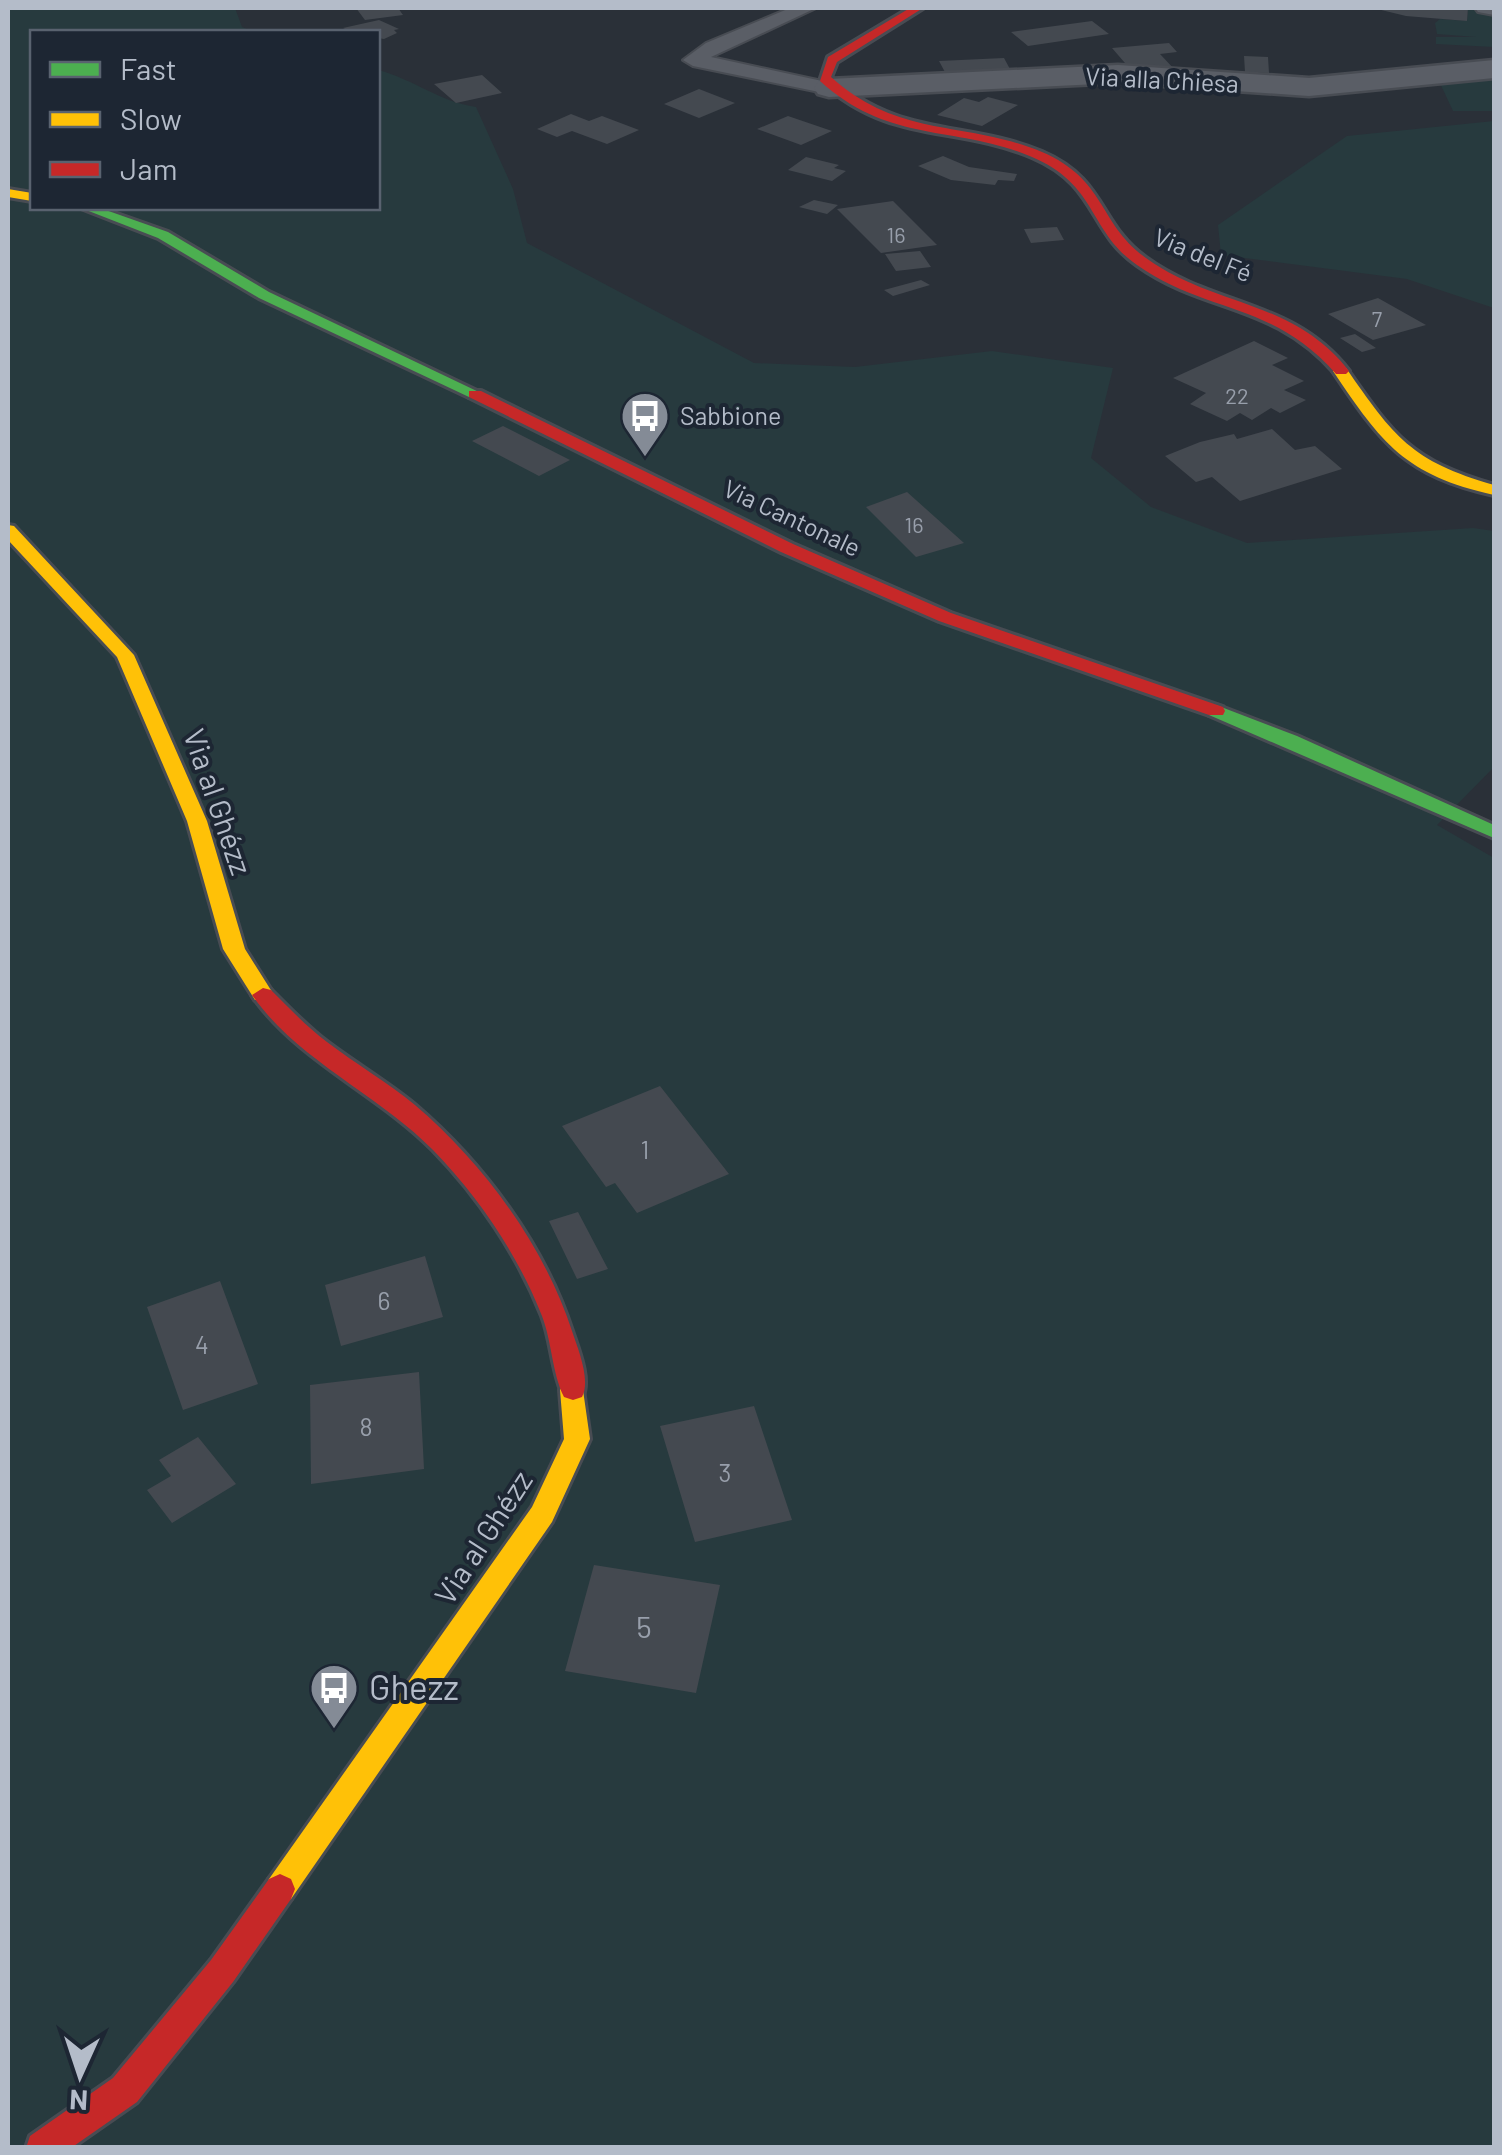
<svg xmlns="http://www.w3.org/2000/svg" width="1502" height="2155" viewBox="0 0 1502 2155" font-family="Barlow,sans-serif">
<rect width="100%" height="100%" fill="#2a3038"/>
<!-- green -->
<path fill="#273a3e" d="M8,8H235L242,27L254,32H32V208H378V70C413,79 440,102 476,107L513,189L527,243L754,363L855,367L992,351L1113,368L1091,458L1151,507L1247,543L1473,528L1494,531V767L1437,825L1494,858V2147L8,2148Z
M1468,8L1494,11V47L1436,44V37H1476L1437,34L1435,23L1440,19L1467,21Z
M1494,73V111H1453L1439,81Z
M1494,121V308L1407,279L1221,255L1218,225L1347,136Z"/>
<!-- building -->
<path fill="#444950" d="M356,8H398L403,15L365,20Z
M1373,8H1468L1467,21L1406,16Z
M379,20L399,29L394,30L397,33L384,39L378,38V32H351L343,28Z
M1092,21L1109,34L1028,46L1011,32Z
M1169,43L1177,52L1160,54L1175,70H1131L1112,48Z
M1244,56L1268,57L1269,73L1245,72Z
M1004,58L1011,71L946,74L939,61Z
M482,75L502,93L456,103L434,84Z
M699,89L735,103L699,118L664,104Z
M988,97L1018,105L982,126L937,115L964,98L979,102Z
M571,114L589,121L602,116L639,130L607,144L572,131L557,137L537,129Z
M788,116L832,131L801,145L757,129Z
M943,156L969,167L1017,174L1014,181L998,180L995,185L951,180L918,166Z
M806,157L839,165L834,168L846,171L832,181L788,170Z
M814,200L838,205L827,214L799,207Z
M893,201L937,245L881,253L837,209Z
M1057,227L1064,240L1031,243L1024,229Z
M920,251L931,267L896,271L885,254Z
M921,280L930,285L893,296L884,290Z
M1378,298L1426,325L1373,340L1328,314Z
M1355,334L1376,348L1362,352L1340,338Z
M1254,341L1288,358L1272,365L1304,381L1284,390L1306,400L1280,413L1271,408L1252,420L1240,413L1227,421L1190,404L1206,393L1173,378Z
M503,426L570,460L539,476L472,441Z
M1272,429L1295,450L1315,446L1342,469L1240,501L1212,477L1196,482L1165,456L1200,442L1234,434L1237,439Z
M907,492L964,543L916,557L866,507Z
M660,1086L729,1174L637,1213L615,1183L606,1187L562,1126Z
M578,1212L608,1269L577,1279L549,1221Z
M425,1256L443,1317L341,1346L325,1285Z
M220,1281L258,1384L183,1410L147,1307Z
M419,1372L424,1469L311,1484L310,1385Z
M754,1406L792,1520L695,1542L660,1426Z
M198,1437L236,1484L172,1523L147,1490L171,1476L159,1460Z
M594,1565L720,1585L696,1693L565,1671Z"/>
<g fill="none" stroke-linecap="round" stroke-linejoin="round">
<!-- lane casing -->
<g stroke="#484c53" stroke-width="4">
<path id="lane" d="M790,8H816L711,57L836,84L839,88L836,92L829,94L693,66L683,60L706,43Z
M1475,8H1494V15L1478,12Z"/>
</g>
<!-- street casing -->
<g stroke="#484c53" stroke-width="5">
<path id="street" d="M1494,60V78L1309,96L1118,83L829,97L818,94L814,88L818,82L829,79L1118,65L1309,78Z"/>
</g>
<!-- fast casing -->
<g stroke="#484c53" stroke-width="6">
<path id="fast" d="M81,208H100L168,232L269,292L483,394L469,397L259,298L158,238Z
M1216,705L1297,736L1494,825V838L1209,715V707Z"/>
</g>
<!-- slow casing -->
<g stroke="#484c53" stroke-width="6">
<path id="slow" d="M8,189L32,193V201L8,197Z
M1336,368H1346C1394,437 1411,461 1494,485V495C1405,475 1382,444 1333,371Z
M8,525L14,526L134,655L207,821L245,949L274,995L271,1000H255L223,949L187,821L117,657L8,540Z
M573,1380L582,1383L590,1439L552,1522L291,1899L280,1904L269,1899L265,1889L269,1879L532,1507L564,1439L560,1390L564,1383Z"/>
</g>
<!-- jam casing -->
<g stroke="#484c53" stroke-width="6">
<path id="jam" d="M910,8H923L837,62L831,77C900,139 965,120 1042,152C1107,180 1098,224 1146,258C1213,307 1293,299 1349,371L1346,374H1336C1272,301 1206,314 1137,265C1088,231 1098,185 1032,157C954,124 891,145 820,81L828,57Z
M469,391H481L793,544L951,613L1223,707L1225,711L1223,715H1209L939,621L781,552L469,397Z
M263,988L271,990C289,1008 307,1027 327,1042C356,1064 387,1082 415,1105C483,1163 544,1245 572,1331C578,1349 591,1380 582,1397L573,1400L564,1397C552,1373 552,1342 542,1316C518,1255 478,1196 433,1150C378,1094 297,1060 252,995Z
M280,1874L291,1879L295,1889L291,1899L233,1982L137,2102L71,2148H26L30,2136L113,2078L211,1960L269,1879Z"/>
</g>
<!-- lane -->
<use href="#lane" fill="#5a5e66" fill-rule="evenodd"/>
<!-- street -->
<use href="#street" fill="#5a5e66" fill-rule="evenodd"/>
<!-- fast -->
<use href="#fast" fill="#4caf50" fill-rule="evenodd"/>
<!-- slow -->
<use href="#slow" fill="#ffc107" fill-rule="evenodd"/>
<!-- jam -->
<use href="#jam" fill="#c62828" fill-rule="evenodd"/>
</g>
<!-- icons -->
<defs>
<g id="bus-pin" transform="scale(2.5)"><path d="M0 17L-7.5 6A9.5 9.5 0 1 1 7.5 6Z" fill="#848b96" stroke="#1d2633"/><path d="M-5-6H5V4H4V6H2V4H-2V6H-4V4H-5ZM-3.5-4V0h7V-4ZM-3.5 1.2v1.5H-2V1.2ZM2 1.2v1.5H3.5V1.2Z" fill="#fff"/></g>
</defs>
<g fill-rule="evenodd">
<use href="#bus-pin" x="645" y="416"/>
<use href="#bus-pin" x="334" y="1688"/>
</g>
<g text-anchor="middle" stroke-width="8" stroke-linejoin="round" paint-order="stroke">
<!-- far-number labels -->
<g font-size="22" fill="#989fab">
<text x="896" y="243">16</text>
<text x="1377" y="327">7</text>
<text x="1237" y="404">22</text>
<text x="914" y="533">16</text>
</g>
<!-- far-street labels -->
<g font-size="25" fill="#b4bcc9" stroke="#1d2633">
<text transform="translate(1162 80) rotate(3)" y="9">Via alla Chiesa</text>
<text transform="translate(1203 255) rotate(22)" y="9">Via del Fé</text>
<text transform="translate(792 518) rotate(25)" y="9">Via Cantonale</text>
</g>
<!-- far-poi labels -->
<g font-size="25" fill="#b4bcc9" stroke="#1d2633" text-anchor="start">
<text x="680" y="425">Sabbione</text>
</g>
<!-- number labels -->
<g font-size="25" fill="#989fab">
<text x="645" y="1159">1</text>
<text x="384" y="1310">6</text>
<text x="202" y="1354">4</text>
<text x="366" y="1436">8</text>
<text x="725" y="1482">3</text>
</g>
<!-- street labels -->
<g font-size="30" fill="#b4bcc9" stroke="#1d2633">
<text transform="translate(217 802) rotate(71)" y="10">Via al Ghézz</text>
<text transform="translate(484 1538) rotate(-57)" y="10">Via al Ghézz</text>
</g>
<!-- near-number labels -->
<g font-size="30" fill="#989fab">
<text x="644" y="1638">5</text>
</g>
<!-- near-poi labels -->
<g font-size="35" fill="#b4bcc9" stroke="#1d2633" text-anchor="start">
<text x="369" y="1700">Ghezz</text>
</g>
</g>
<!-- border -->
<rect width="1502" height="2155" fill="none" stroke="#b4bcc9" stroke-width="20"/>
<!-- legend -->
<rect x="30" y="30" width="350" height="180" fill="#1d2633" stroke="#59626f" stroke-width="2.5"/>
<rect x="50" y="62" width="50" height="15" fill="#4caf50" stroke="#59626f" stroke-width="2.5"/>
<text x="120" y="80" font-size="30" fill="#b4bcc9">Fast</text>
<rect x="50" y="112" width="50" height="15" fill="#ffc107" stroke="#59626f" stroke-width="2.5"/>
<text x="120" y="130" font-size="30" fill="#b4bcc9">Slow</text>
<rect x="50" y="162" width="50" height="15" fill="#c62828" stroke="#59626f" stroke-width="2.5"/>
<text x="120" y="180" font-size="30" fill="#b4bcc9">Jam</text>
<!-- north arrow -->
<g transform="translate(80 2075) rotate(183)" stroke="#1d2633" stroke-width="8" paint-order="stroke">
<path d="M0-8L18 38L0 25L-18 38Z" fill="#b4bcc9"/>
<text y="-15" font-size="28" font-weight="bold" text-anchor="middle" fill="#b4bcc9">N</text>
</g>
</svg>
